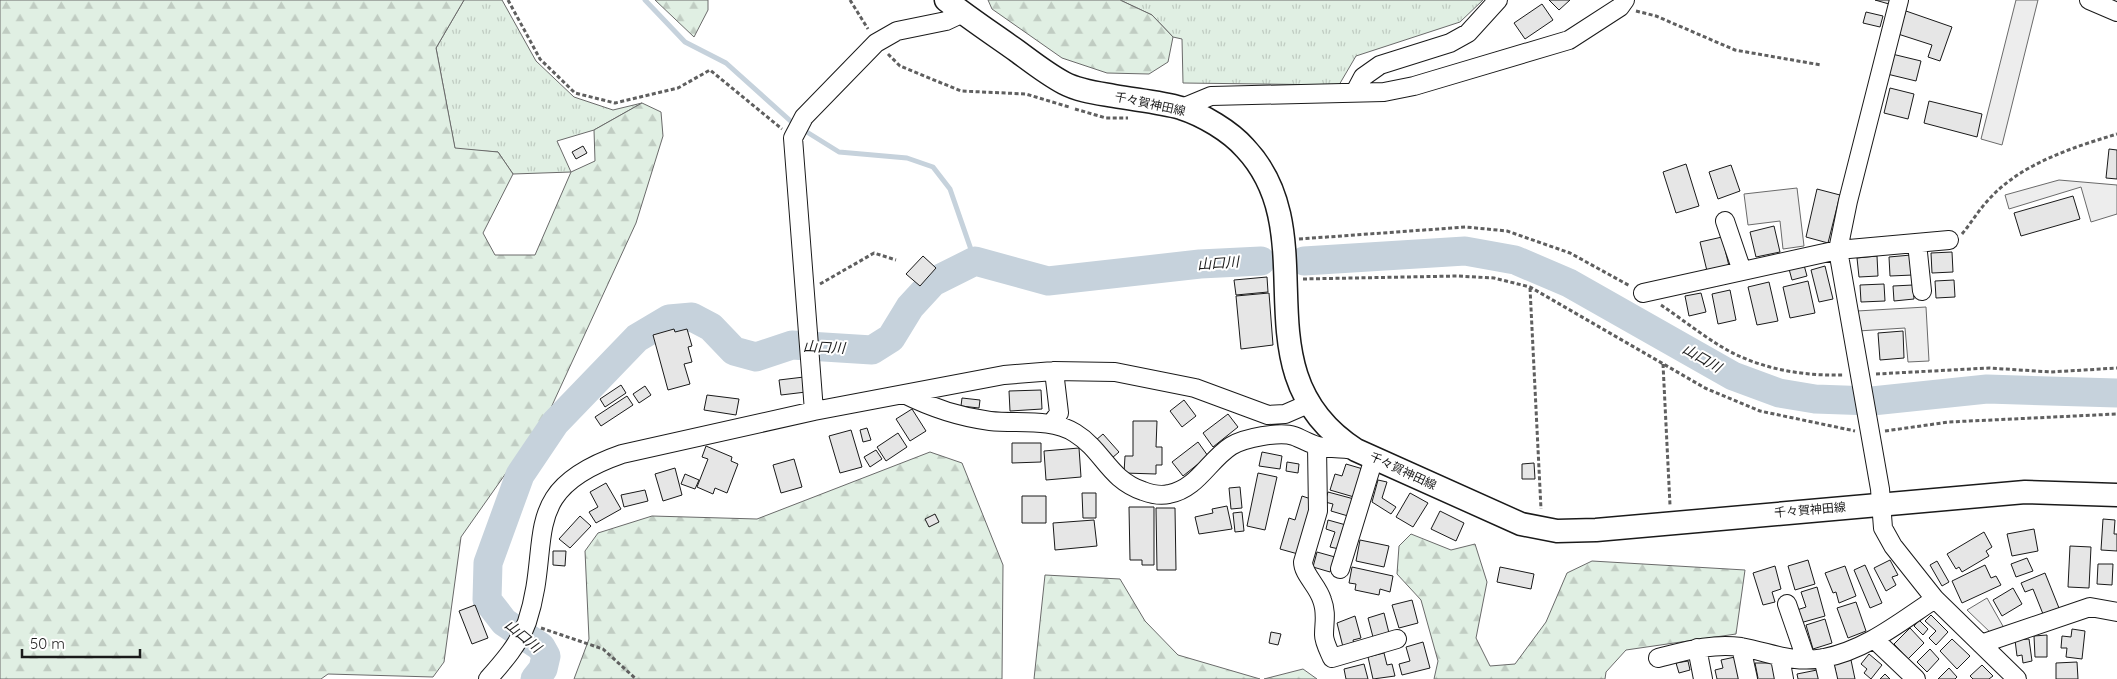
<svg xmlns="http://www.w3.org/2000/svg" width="2117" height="679" viewBox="0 0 2117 679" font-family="Quicksand,'Noto Sans JP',sans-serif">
<defs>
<pattern id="grass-tufts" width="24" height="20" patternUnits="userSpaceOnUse" patternTransform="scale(1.25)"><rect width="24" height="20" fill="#e0efe3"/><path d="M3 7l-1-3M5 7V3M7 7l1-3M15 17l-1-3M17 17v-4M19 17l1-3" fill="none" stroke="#c0ccc2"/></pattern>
<pattern id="forest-firs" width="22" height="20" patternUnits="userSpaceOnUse" patternTransform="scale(1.25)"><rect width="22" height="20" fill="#e0efe3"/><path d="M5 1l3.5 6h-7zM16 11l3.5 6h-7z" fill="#c0ccc2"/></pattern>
</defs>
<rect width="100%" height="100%" fill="#fff"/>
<!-- grass -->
<path fill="url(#grass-tufts)" stroke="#6a6a6a" d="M464,0H502L536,61L574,97L613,110L642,103L594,130L557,141L571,172L513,174L498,152L455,149L436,48Z
M1120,0H1483L1460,22L1356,56L1339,85L1183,83L1182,39L1173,37L1152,15Z"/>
<!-- forest -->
<path fill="url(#forest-firs)" stroke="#6a6a6a" d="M0,0H464L436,48L455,148L498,152L513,174L483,233L495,255H535L571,172L595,161L594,130L642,103L661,112L663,136L636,223L549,412L461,537L444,662L433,677L328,674L321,679H0Z
M655,0H708V10L694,37Z
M988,0H1120L1152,15L1173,37L1168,62L1149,74L1107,73L1062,58L992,9Z
M930,452L962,463L1003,565L1002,679H574L589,639L585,551L598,533L652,516L757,519Z
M1411,534L1451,550L1475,544L1487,582L1476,638L1490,666L1515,664L1546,622L1567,573L1592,561L1745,570L1736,634L1626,650L1606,672L1605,679H1434L1438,661L1421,600L1397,574L1399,546Z
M1045,575L1120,579L1145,621L1178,655L1260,679H1034Z
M1303,669L1317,679H1264Z"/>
<!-- parking -->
<path fill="#ededed" stroke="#6a6a6a" d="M2016,0H2038L2002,145L1981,139Z
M2059,180L2117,185V214L2091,222L2081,187L2009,209L2005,195Z
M1797,188L1804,246L1783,249L1780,221L1748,225L1744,194Z
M1926,307L1929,361L1908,362L1905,328L1858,331L1857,311Z
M1987,598L2004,628L1992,634L1967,610Z"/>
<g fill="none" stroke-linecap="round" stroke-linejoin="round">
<!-- stream -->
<path stroke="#c6d2dc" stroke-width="5" d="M645,0L685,42L726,63L795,125
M802,129L839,152L907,158L933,167L950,189L975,261"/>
<!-- river -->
<path stroke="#c6d2dc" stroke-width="29" d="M1304,261L1465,251L1515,260L1569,283L1733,376L1779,393L1815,399L1872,401L1987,389L2117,393
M535,679L543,669L546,656L541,647L504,622L487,600L488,563L520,475L555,423L637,338L669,319L692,317L711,327L734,351L756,357L792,345L872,350L891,338L910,307L933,282L975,261L1048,281L1200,264L1261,261"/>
</g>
<!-- building -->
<path fill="#e6e6e6" stroke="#1a1a1a" d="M1549,0H1570L1559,10Z
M1875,0H1891L1889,4Z
M1542,4L1553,20L1525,39L1514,23Z
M1906,11L1952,27L1940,61L1928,57L1932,45L1898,34Z
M1866,12L1883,16L1880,27L1863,23Z
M1892,54L1921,61L1916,81L1887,74Z
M1890,88L1914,94L1908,119L1884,113Z
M1929,101L1982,114L1977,137L1924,123Z
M583,146L587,153L576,159L572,152Z
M2109,149L2117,150V179L2106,178Z
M1686,164L1699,206L1676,213L1663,172Z
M1731,165L1740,191L1718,199L1709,172Z
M1817,189L1840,195L1828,243L1806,237Z
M2073,196L2080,219L2021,236L2014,213Z
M1774,226L1780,252L1756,257L1750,232Z
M1722,237L1729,266L1707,271L1700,242Z
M1952,252L1953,272L1932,273L1931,253Z
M1911,255L1913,275L1890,276L1889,257Z
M923,256L936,268L920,286L906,274Z
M1877,256L1878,276L1859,277L1857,258Z
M1804,265L1807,276L1792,280L1789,269Z
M1825,266L1833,299L1819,302L1811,270Z
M1267,277L1268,292L1236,295L1234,280Z
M1954,280L1955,297L1936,298L1935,281Z
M1808,281L1815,313L1790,318L1783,287Z
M1769,282L1778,321L1757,325L1748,287Z
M1884,284L1885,301L1861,302L1860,285Z
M1913,285L1914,299L1894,301L1893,286Z
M1730,290L1736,320L1718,324L1712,294Z
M1269,293L1273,345L1241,349L1236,296Z
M1701,293L1706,312L1689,316L1685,296Z
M674,329L675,332L687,329L692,346L688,347L692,362L684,364L690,384L668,390L653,335Z
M1903,331L1904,358L1880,360L1878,333Z
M804,377L806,392L781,395L779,380Z
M621,385L626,393L605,407L600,399Z
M645,386L651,395L639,403L633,394Z
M1041,390L1042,409L1010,411L1009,391Z
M707,395L739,399L736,415L704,410Z
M627,396L633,405L601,426L595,417Z
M962,398L980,400L979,408L961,406Z
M1184,400L1196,416L1182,427L1170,411Z
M912,409L926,431L910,441L896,419Z
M1228,414L1238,427L1213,447L1203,433Z
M1133,421H1157L1156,447H1162V465H1156V474L1124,473L1125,456H1133Z
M867,428L871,440L863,442L860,430Z
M851,430L862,467L840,473L829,436Z
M898,433L907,447L886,461L877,447Z
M1103,434L1119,452L1112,458L1096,440Z
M1198,442L1208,456L1183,476L1172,462Z
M1012,443H1041V462L1012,463Z
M706,446L732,457L731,461L738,464L727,493L715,488L713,494L697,487L708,459L702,457Z
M1079,448L1081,477L1046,480L1044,451Z
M876,450L882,459L870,467L864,457Z
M1262,452L1282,456L1280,469L1259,466Z
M794,459L802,487L781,493L773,465Z
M1287,462L1299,464L1298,473L1286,471Z
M1534,463L1535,479H1522V464Z
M1346,464L1363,469L1354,497L1330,490L1335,474L1342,476Z
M675,468L682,495L663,501L655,474Z
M1258,473L1277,477L1265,530L1247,526Z
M685,474L699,480L695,489L681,484Z
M1378,480L1387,482L1382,498L1396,507L1391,514L1372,502Z
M606,483L621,509L596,523L589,512L598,507L590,492Z
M1240,487L1242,508L1231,509L1229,488Z
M645,490L648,501L624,507L621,495Z
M1328,492L1354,499L1348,516L1331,511L1333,504L1325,502Z
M1082,493H1096V518H1083Z
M1410,493L1428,503L1413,527L1396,517Z
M1022,496H1046V523H1022Z
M1302,496L1314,500L1298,554L1280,549L1289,518L1295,520Z
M1227,506L1232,529L1199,534L1195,517L1213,513L1212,509Z
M1129,507H1154V565H1142V560H1130Z
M1156,508H1175L1176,570H1157Z
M1440,511L1464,523L1456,541L1431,529Z
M1242,512L1244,531L1235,532L1233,513Z
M935,514L939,522L929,527L925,519Z
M580,516L591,526L570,548L559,539Z
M2103,519L2115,520L2114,534H2117V551L2101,550Z
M1094,520L1097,546L1055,550L1053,523Z
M1328,520L1346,525L1339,549L1330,547L1335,532L1326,529Z
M2034,529L2038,551L2012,556L2007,534Z
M1984,532L1992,547L1986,551L1989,556L1962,572L1959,567L1956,569L1947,554Z
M1360,540L1389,546L1384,567L1356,561Z
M2070,546L2091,547L2089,588L2068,587Z
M553,551H566L565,566L553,565Z
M1317,552L1335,557L1330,572L1313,567Z
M2027,558L2033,571L2016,577L2011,564Z
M1808,560L1815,584L1795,590L1788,566Z
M1890,560L1898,575L1892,577L1896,585L1886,591L1874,568Z
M1937,561L1949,582L1942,586L1930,565Z
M2098,564H2113L2112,585L2097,584Z
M1865,565L1882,603L1870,608L1854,570Z
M1985,565L1991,578L1996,576L2001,585L1962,603L1952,581Z
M1775,566L1781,589L1772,592L1775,602L1763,605L1753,573Z
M1845,566L1856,596L1839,603L1836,592L1833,593L1825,573Z
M1352,567L1393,576L1390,592L1380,589L1379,595L1355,590L1356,584L1349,583Z
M1500,567L1534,574L1531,589L1497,582Z
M2045,573L2059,608L2043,614L2033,589L2025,592L2021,583Z
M1817,587L1825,616L1800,623L1797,610L1806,607L1801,592Z
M2013,588L2022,604L2002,616L1993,600Z
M1412,600L1418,623L1399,628L1392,605Z
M1856,602L1866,631L1848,638L1837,608Z
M475,605L488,638L472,644L459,611Z
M1384,613L1389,633L1373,637L1368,618Z
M1931,615L1948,632L1936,645L1929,638L1936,631L1925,621Z
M1355,616L1361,638L1353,640L1354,644L1343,647L1337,623Z
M1825,619L1832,643L1813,649L1806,625Z
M1919,620L1928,629L1923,635L1914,626Z
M1910,628L1924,643L1908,659L1894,644Z
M2072,629L2085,631L2082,659L2066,657L2067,648H2061L2062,636L2071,637Z
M1271,632L1281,634L1278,645L1269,643Z
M2047,635V657H2035L2034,636Z
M1952,639L1970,656L1957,669L1940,651Z
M2029,639L2032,661L2023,663L2022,655L2017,656L2015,640Z
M1423,642L1430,668L1402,675L1399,664L1410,661L1406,647Z
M1930,649L1939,659L1927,672L1917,662Z
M1384,653L1387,665L1392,664L1395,676L1373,679L1368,657Z
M1869,654L1882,665L1871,679L1864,673L1867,669L1861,664Z
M1735,657L1739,679H1717L1715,670L1723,668L1721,660Z
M1851,660L1855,679H1837L1834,664Z
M1688,661L1690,670L1679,673L1676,663Z
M2077,662L2078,679H2056V663Z
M1755,663H1773L1777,679H1754L1758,678Z
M1364,664L1368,679H1346L1344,669Z
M1982,665L1993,676L1989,679H1973L1970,676Z
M1949,668L1957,677L1955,679H1938Z
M1817,670L1819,679H1798L1797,674Z
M1885,674L1890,679H1880Z"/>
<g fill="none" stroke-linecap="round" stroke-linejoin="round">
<!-- minor casing -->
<g stroke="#1a1a1a" stroke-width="20">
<path id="minor" d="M1899,0L1848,201L1838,250L1880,489L1883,528L1893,546L1935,599L2017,679
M2089,0L2117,12
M1355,92L1363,77L1380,65L1450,43L1468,33L1498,0
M1182,108L1211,96L1384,92L1414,86L1569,40L1620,7L1625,0
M1725,221L1742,271
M1917,243L1922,291
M1643,293L1838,250L1949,240
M904,394C932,408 959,417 990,421C1018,424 1051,418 1075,433C1104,451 1108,479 1143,491C1151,494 1161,496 1169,494C1197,489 1209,460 1231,446C1244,438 1280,431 1294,436C1302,439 1310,444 1318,446C1330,449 1344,448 1356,450
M814,411L793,138L804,117L876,43L897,31L946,21L963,13
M1051,424L1059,413L1054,371
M1317,446L1318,511L1303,562C1303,574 1318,586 1322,600C1327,613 1324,622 1324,635C1324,642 1329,651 1332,658L1397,639
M1340,569L1374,458
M1787,604L1806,659
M1874,639L1916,679
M1981,644L2090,607L2117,612
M1741,647L1748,679
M1697,648L1703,679
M1658,658C1686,651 1712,643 1741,647C1770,652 1792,664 1824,658C1866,650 1900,622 1935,599
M1780,658L1784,679
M1823,658L1828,679
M488,679C503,662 519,644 527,622C554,540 515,491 622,454L814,411L1004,375L1054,371L1115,372L1195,388L1268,415L1285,414L1308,404"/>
</g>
<!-- major casing -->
<g stroke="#1a1a1a" stroke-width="25">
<path id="major" d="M946,0C969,18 993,34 1017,51C1032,62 1047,74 1064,83C1079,91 1097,93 1114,96C1136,100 1160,102 1181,108C1203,115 1230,131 1245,148C1329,237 1234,372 1356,450L1521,524L1557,531L1596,530L2025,492L2117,495"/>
</g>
<!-- path -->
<path stroke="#5f5f5f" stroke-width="3" stroke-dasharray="4 2.5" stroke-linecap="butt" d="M508,0L540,59L575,93L615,103L678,88L710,70L782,129
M850,0L868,29
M1636,11L1656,16L1735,50L1821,65
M888,54L900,66L961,91L1026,94L1069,107
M1075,109L1106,118H1128
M1962,234C1972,222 1980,208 1991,197C2023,163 2074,147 2117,134
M1299,239L1466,227L1507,231L1570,253L1630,286
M1303,279L1457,276L1494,278L1530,287L1705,388L1760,411L1855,431
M820,284L874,253L896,260
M1530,288L1541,509
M1661,305C1685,321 1714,345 1739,356C1772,371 1809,376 1844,375
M1663,364L1670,505
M1876,374L1989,368L2051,372L2117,368
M1885,431L1949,422L2117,414
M541,628L603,649L636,679"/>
<!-- minor -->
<use href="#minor" stroke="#fff" stroke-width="18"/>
<!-- major -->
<use href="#major" stroke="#fff" stroke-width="22"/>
</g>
<g text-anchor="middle" stroke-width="4" stroke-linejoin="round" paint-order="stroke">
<!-- street labels -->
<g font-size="12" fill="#1a1a1a" stroke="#fff">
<text transform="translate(1150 104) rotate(12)" y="4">千々賀神田線</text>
<text transform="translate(1403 471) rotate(25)" y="4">千々賀神田線</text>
<text transform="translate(1810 510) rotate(-5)" y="4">千々賀神田線</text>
</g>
<!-- water labels -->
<g font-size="14" font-style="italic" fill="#1a1a1a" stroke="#fff">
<text transform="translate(1218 263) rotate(-4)" y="5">山口川</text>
<text transform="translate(824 347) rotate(3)" y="5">山口川</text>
<text transform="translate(1702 358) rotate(30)" y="5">山口川</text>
<text transform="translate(523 636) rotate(40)" y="5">山口川</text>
</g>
</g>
<!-- scale -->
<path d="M22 649v8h118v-8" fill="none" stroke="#1a1a1a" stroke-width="2.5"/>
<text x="30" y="649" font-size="15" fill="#1a1a1a" stroke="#ffffff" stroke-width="4" paint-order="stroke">50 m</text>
</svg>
